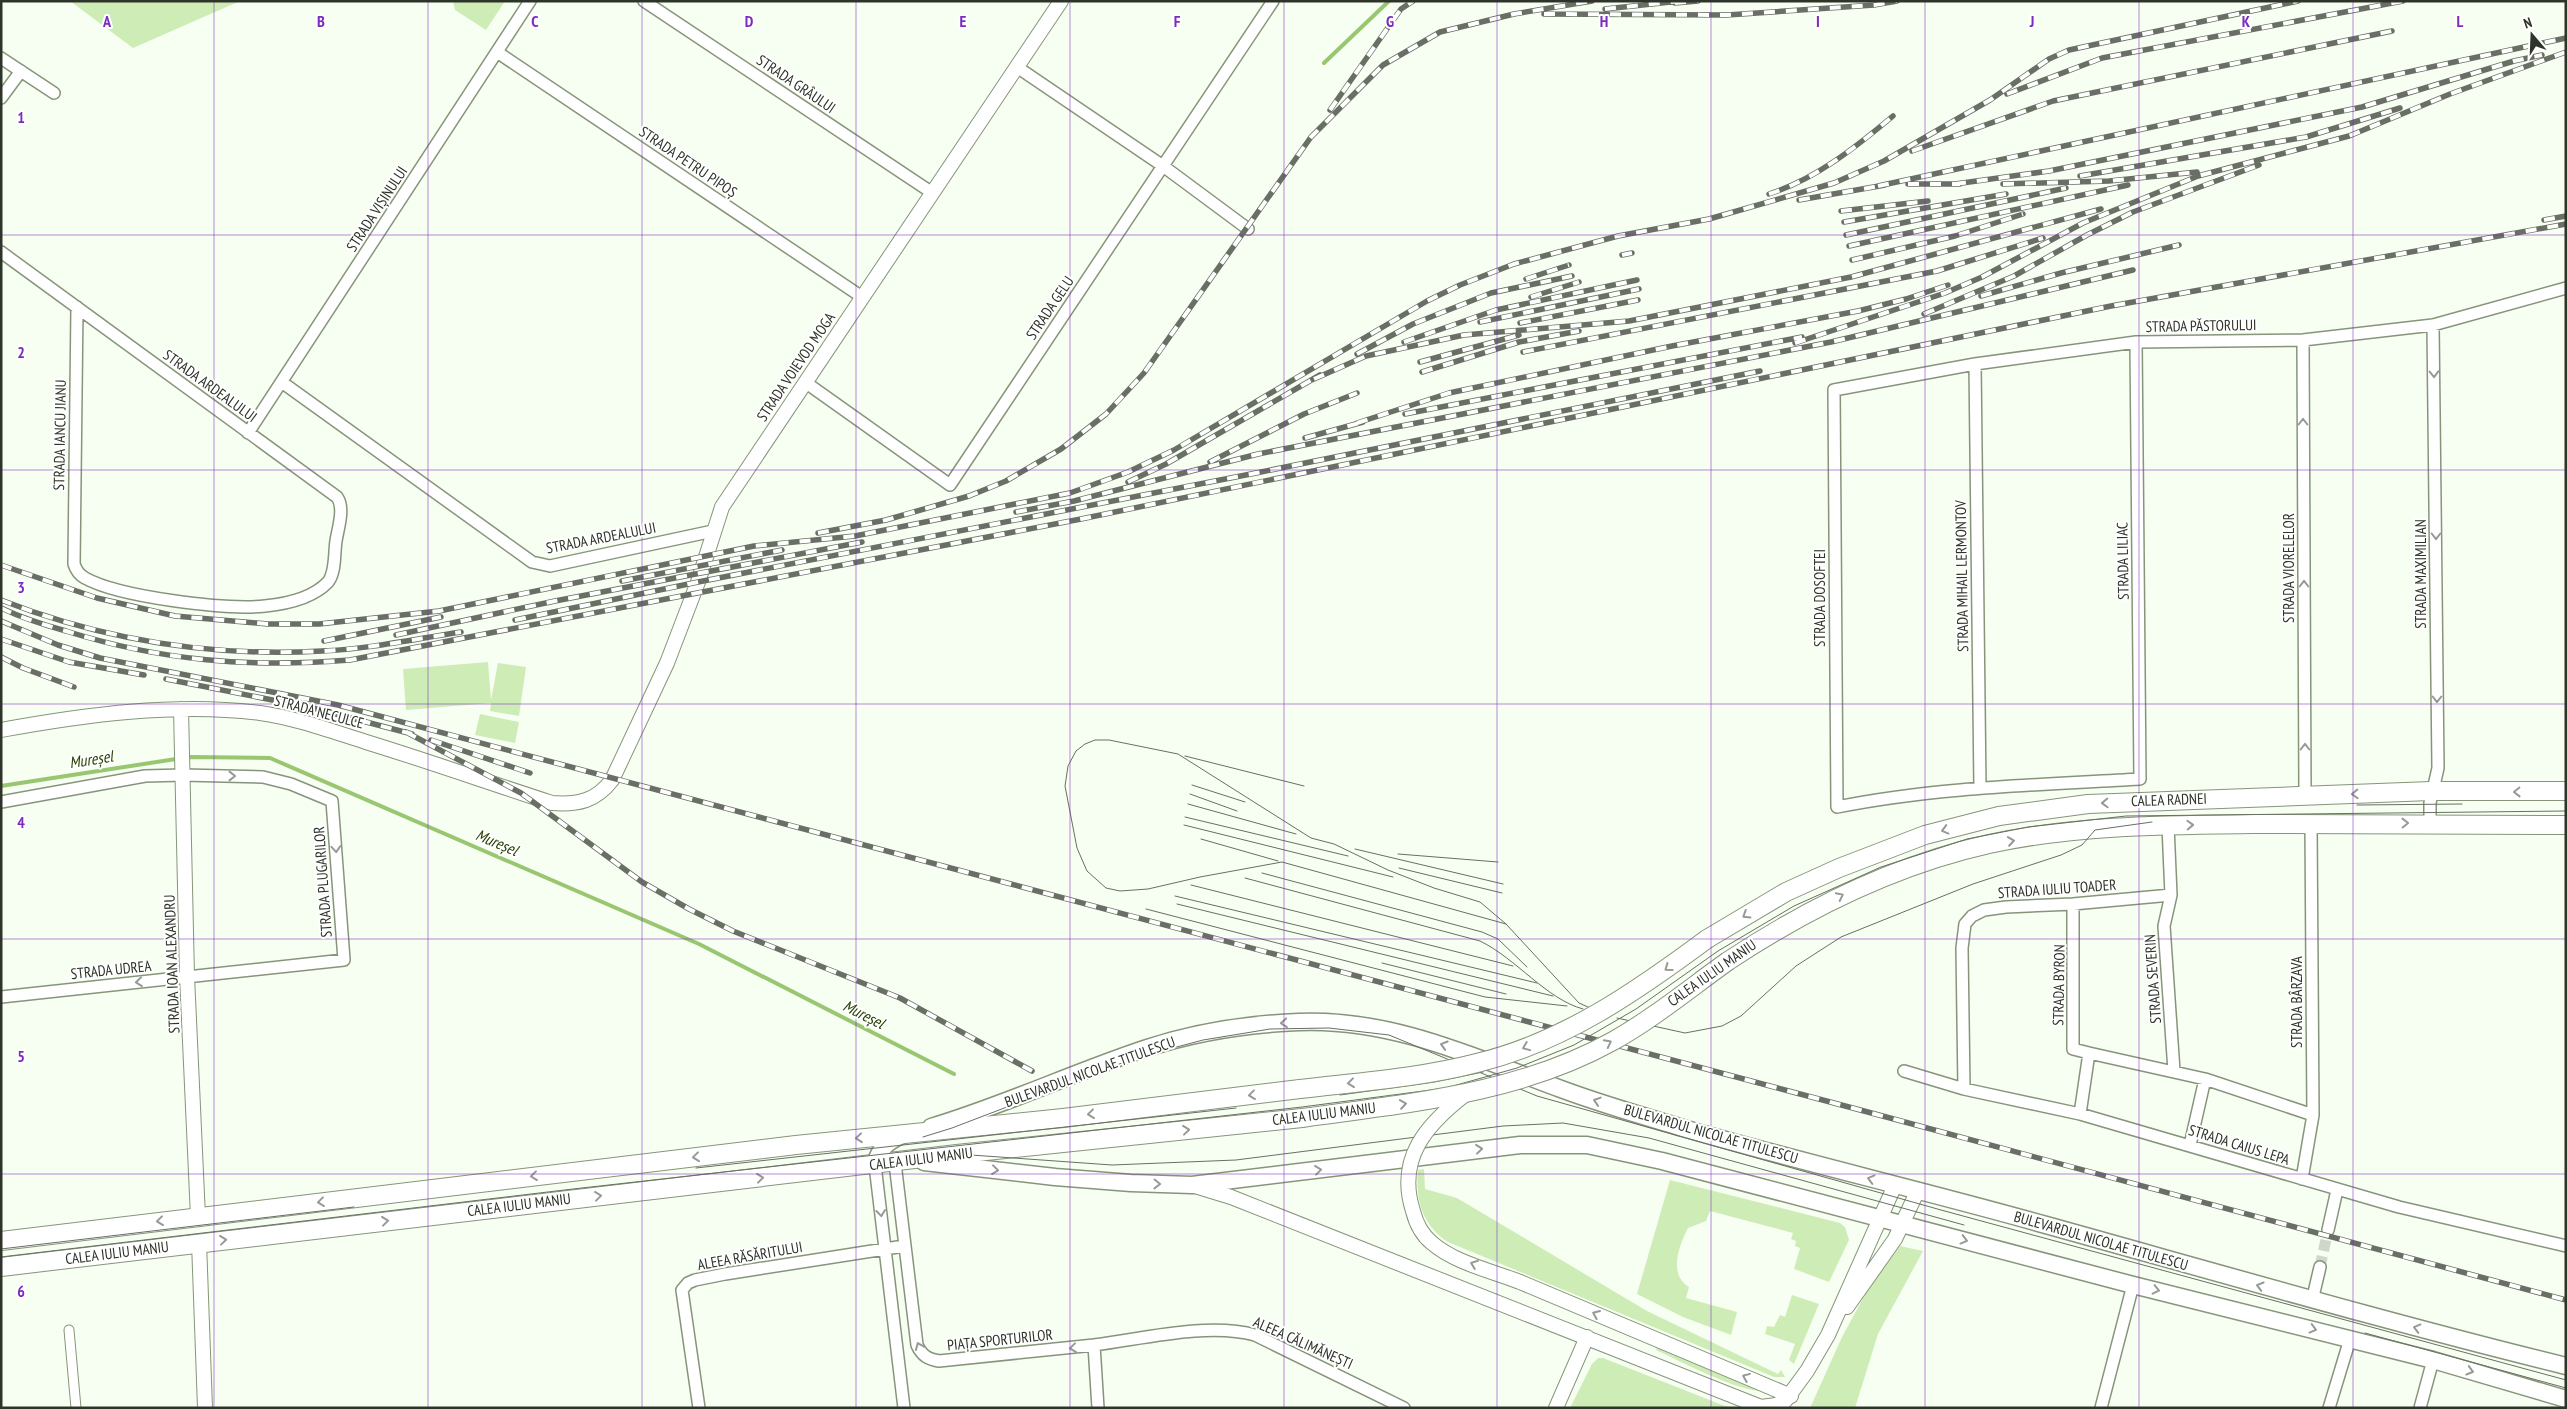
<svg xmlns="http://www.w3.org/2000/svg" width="2567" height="1409" viewBox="0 0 2567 1409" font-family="'PT Sans Narrow',sans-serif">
<rect width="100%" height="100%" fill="#f7fef2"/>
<!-- green -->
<path fill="#ceedb6" d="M70,1H240L133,48Z
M453,1H505L486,30L455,10Z
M488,662L491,700L498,663L526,667L519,716L490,711L491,703L406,710L403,669Z
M480,714L519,722L515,743L475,735Z
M1424,1169L1425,1189L1457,1198L1647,1311L1778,1374L1781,1370L1785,1377H1774L1448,1242C1423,1226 1415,1200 1418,1170Z
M1670,1180L1840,1223L1845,1227L1849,1240L1829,1282L1794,1269L1800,1248L1795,1246L1796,1241L1791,1239L1793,1233L1710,1211L1706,1221L1688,1228C1679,1246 1668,1274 1689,1287L1686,1298L1737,1312L1731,1335L1683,1317L1637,1294Z
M1900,1246L1923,1251L1878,1334L1855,1408H1810L1842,1337L1867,1291Z
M1792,1295L1819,1304L1794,1364L1789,1360L1795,1344L1765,1334L1767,1326L1774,1327L1780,1315L1785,1317Z
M1658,1346L1765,1391C1740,1393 1680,1361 1656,1350Z
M1598,1358H1603L1730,1408H1570L1592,1364Z"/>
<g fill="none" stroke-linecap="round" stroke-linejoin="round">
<!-- stream -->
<path stroke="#99c670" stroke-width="4" d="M1324,63L1389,1
M1,786L189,757L270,758L699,944L954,1074"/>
<!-- minor-tunnel -->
<path stroke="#cfd6ca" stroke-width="11" stroke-dasharray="11 5.5" stroke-linecap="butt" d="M2320,1267L2328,1230"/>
<!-- pedestrian casing -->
<g stroke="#86957a" stroke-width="11">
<path id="pedestrian" d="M69,1330L76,1408"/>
</g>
<!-- minor casing -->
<g stroke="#86957a" stroke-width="14">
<path id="minor" d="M644,1L931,192
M497,52L862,297
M1,58L54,93
M1017,67L1163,166L1248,229
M1,98L21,71
M1,252C113,333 225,415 337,497C345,508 338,528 336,541C334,553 336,572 328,582C313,598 285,604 265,606C225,610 119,597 85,578C79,575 76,570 74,564L77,307
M2303,340L2305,795
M2136,342L2140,779C2038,785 1937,787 1837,807L1834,390L1975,364L2136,342L2303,340L2433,325L2566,288
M1975,364L1980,788
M805,382L950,485L1273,1
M283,383L532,562L550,566L713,531
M248,433L530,1
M1,802L145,776L183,775L263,777L291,784L332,801L344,960L1,997
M2430,823V803L2438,768L2433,325
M2168,826L2171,895L2164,926L2174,1071
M2073,904V1049L2089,1053
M1904,1071L1964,1089L2080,1114L2399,1207L2566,1246
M1964,1089L1962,948L1965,924L1972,916L1984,910L2006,907L2073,904L2171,895
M2080,1114L2089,1053L2205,1079L2313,1115
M2190,1145L2205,1079
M895,1163L917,1345C922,1356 928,1359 939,1361L1094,1345L1098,1408
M875,1165L904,1408
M2302,1179L2313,1115L2311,824
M2328,1230L2337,1190
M2312,1301L2320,1267
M1094,1345C1142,1339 1208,1322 1255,1335L1404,1408
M699,1408L682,1290L688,1283L695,1280L725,1274L904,1246
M2101,1408L2133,1285
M2329,1408L2350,1339
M2420,1408L2433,1360"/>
</g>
<!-- tertiary casing -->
<g stroke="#86957a" stroke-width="16">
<path id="tertiary" d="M181,709L187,976L198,1217
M1,730C83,715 177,702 260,713C296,718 331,731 366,742C428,761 490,783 552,803C578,805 596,801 612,780L667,663L698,582L722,507L1061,1
M1195,1186L1231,1197L1761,1407L1776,1405L1785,1401L1807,1371L1828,1335L1895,1185
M199,1242L205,1408
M1520,1282L1791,1396
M1847,1307L1895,1239L1918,1190
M1556,1408L1587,1337"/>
</g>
<!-- secondary casing -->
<g stroke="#86957a" stroke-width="19">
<path id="secondary" d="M931,1127C1005,1105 1074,1072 1147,1048C1196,1032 1248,1024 1299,1022C1392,1018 1476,1058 1561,1089C1601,1104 1643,1116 1683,1128C1804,1163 1926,1191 2046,1225C2219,1273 2391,1323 2566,1366
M924,1162L1055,1177L1131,1183L1192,1185L1520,1145H1587L1662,1161L2133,1285L2433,1360L2566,1399
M875,1165C879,1148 889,1140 905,1134"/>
</g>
<!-- primary casing -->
<g stroke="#86957a" stroke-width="20">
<path id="primary" d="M1707,939L1786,892L1839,868L1925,835L1999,816L2088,804L2431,791H2566
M1728,961C1808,908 1895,865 1989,844C2075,825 2165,825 2253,824C2357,824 2461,825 2566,825
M1,1241L796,1145L1063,1118L1300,1089
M1,1267L957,1154L1302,1118"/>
</g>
<!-- pedestrian -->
<use href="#pedestrian" stroke="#fff" stroke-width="9"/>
<!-- minor -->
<use href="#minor" stroke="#fff" stroke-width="11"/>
<!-- tertiary -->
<use href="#tertiary" stroke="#fff" stroke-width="14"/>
<!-- secondary -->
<use href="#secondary" stroke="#fff" stroke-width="16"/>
<!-- primary -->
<use href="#primary" stroke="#fff" stroke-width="18"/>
<!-- tram -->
<path stroke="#696f64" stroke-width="1" d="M1185,756L1304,786
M1192,785L1245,802
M1190,794L1237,811
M1188,804L1296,834
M2357,805L2462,804
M1185,817L1348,856
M1184,825L1393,877
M1201,839L1278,861
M1355,849L1503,884
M1398,854L1498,862
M1399,868L1502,893
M1262,873L1482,932L1498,939L1527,967
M1245,878L1480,941C1517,959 1546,999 1583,1009
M1191,885L1513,966
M1175,896L1537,983
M1177,904L1553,996
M1146,909L1485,997L1567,1006
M1506,924L1282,862L1200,877L1148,889L1120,891L1106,888L1087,871L1077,848L1065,786L1068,766L1076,751L1085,744L1095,740H1109L1178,754L1311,838L1334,844L1388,870L1434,888L1480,902L1506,924L1579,1003L1606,1015
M1382,963L1506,994
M1617,1018L1685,1033L1722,1026L1741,1016L1796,966L1841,937L1973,884L2061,855L2082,845L2095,830L2152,822
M1340,1095L1434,1082L1483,1072
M923,1137L952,1128L1135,1058L1203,1040L1270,1029L1329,1028L1389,1035L1537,1096L1941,1210L2566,1380
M949,1150L957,1154L1112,1165L1236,1160L1503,1126L1563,1123L1649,1138L1964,1225
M696,1168L1236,1108
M1,1249L354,1207
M1,1257L573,1189L1302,1107L1446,1088L1517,1068L1574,1045L1636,1009L1718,951L1794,906L1881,867L1967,839L2028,827L2126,816L2566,811
M2365,1333L2566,1388"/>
<!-- rail casing -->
<g stroke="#696f64" stroke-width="5.5">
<path id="rail" d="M1675,3L1698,1
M1605,9L1680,1
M1544,14L1727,15L1874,5L1897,1
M2007,94L2102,58L2403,1
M1330,110L1401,9L1413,1
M1912,151L2053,101L2392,31
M2080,176L2306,137L2400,108
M1908,184H1960
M1955,184L2049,171L2362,107L2514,61L2542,55
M2003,184L2109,181L2197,172
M1878,186L2566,38
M1769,194C1816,179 1856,147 1893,116
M1799,200L1885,185
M1841,211L1928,201
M2544,220L2566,216
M1844,222L2006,194
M1846,235L2066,188
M1849,246L2128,185
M1622,255L1632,253
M1852,260L1955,236L2023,214
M1526,279L1569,265
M1981,296L2061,273L2179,245
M1531,297L1579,282
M1924,314L2014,276L2087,235L2133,212L2259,165
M1480,322L1639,289
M1520,323L1638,300
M1404,342L1496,310L1637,280
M1795,343L1945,293L1982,277L2083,223L2198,176L2349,136L2450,94L2566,52
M1523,352L1937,271L2043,238
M1357,354L1413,324L1491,293L1572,276
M1420,362L1519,335
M1422,372L1519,342L1579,331
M1314,379L1366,356L1464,335L1629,321L1851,277L2101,209
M1405,414L1802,337
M1357,423L1449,393L1672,346L1858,311L1906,299L1948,285
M1305,438L1363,422
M1210,462L1304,414L1357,393
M1128,482L1166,464L1320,375
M1016,512L1074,501L1258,454L1831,342L2133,270
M818,533L886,520L969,496L1006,481L1061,449L1106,414L1144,373L1311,137L1383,65L1440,32L1514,14L1592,1
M1,565L97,598L175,616L268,624H319L439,611L754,546L855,536L1070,493L1128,472L1174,450L1427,301L1460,285L1514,264L1618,236L1709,219L1834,183L1884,161L1990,100L2049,59L2069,50L2298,1
M622,581L782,550
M1,600C103,640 213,657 322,651C369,649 415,639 461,632
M1,608C22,618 44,625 66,631C161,661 251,668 350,660L1081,519L2111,306L2566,224
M515,620L698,582L1256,473L1760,371
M1,621L58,645L100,658L338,705L1864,1111L2566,1300
M396,635L555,601L862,542
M1,639L69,662L144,675
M324,641L441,617
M1,657L23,668L74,687
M166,679L313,708L412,734
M406,732L521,793L642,882L689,909L733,931L900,998L1032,1071
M431,740L530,773"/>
</g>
<!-- rail -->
<use href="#rail" stroke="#fff" stroke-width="4" stroke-dasharray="11" stroke-linecap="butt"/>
<!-- tertiary-bridge casing -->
<g stroke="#86957a" stroke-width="16" stroke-linecap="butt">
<path id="tertiary-bridge" d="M1466,1094C1427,1124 1396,1158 1413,1211C1416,1223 1422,1235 1432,1243C1455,1263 1492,1271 1520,1282"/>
</g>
<!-- primary-bridge casing -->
<g stroke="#86957a" stroke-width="20" stroke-linecap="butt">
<path id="primary-bridge" d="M1300,1089C1359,1082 1419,1078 1477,1063C1564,1042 1637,991 1707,939
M1302,1118C1408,1103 1518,1094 1613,1041C1654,1018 1690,988 1728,961"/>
</g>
<!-- tertiary-bridge -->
<use href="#tertiary-bridge" stroke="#fff" stroke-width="14"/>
<!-- primary-bridge -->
<use href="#primary-bridge" stroke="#fff" stroke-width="18"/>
</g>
<!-- one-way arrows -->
<defs><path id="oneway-chevron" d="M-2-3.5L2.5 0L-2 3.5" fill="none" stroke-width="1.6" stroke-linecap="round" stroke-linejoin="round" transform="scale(1.25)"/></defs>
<g stroke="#969a94">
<use href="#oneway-chevron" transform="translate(2434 374) rotate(89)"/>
<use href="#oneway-chevron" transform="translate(2303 422) rotate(-90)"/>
<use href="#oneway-chevron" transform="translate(2436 536) rotate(90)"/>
<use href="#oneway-chevron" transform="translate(2304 584) rotate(-90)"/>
<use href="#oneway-chevron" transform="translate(2437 699) rotate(90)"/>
<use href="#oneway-chevron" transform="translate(2305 747) rotate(-90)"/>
<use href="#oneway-chevron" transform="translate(232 776)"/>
<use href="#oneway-chevron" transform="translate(2517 792) rotate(179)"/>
<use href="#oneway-chevron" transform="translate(2355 794) rotate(178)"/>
<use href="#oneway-chevron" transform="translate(2105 803) rotate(178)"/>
<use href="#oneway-chevron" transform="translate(2405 823) rotate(-1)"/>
<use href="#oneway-chevron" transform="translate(2190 825) rotate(-2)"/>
<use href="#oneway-chevron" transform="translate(1945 830) rotate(165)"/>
<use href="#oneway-chevron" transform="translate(2011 841) rotate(-8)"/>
<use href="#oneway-chevron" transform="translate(336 849) rotate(86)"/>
<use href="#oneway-chevron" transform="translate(1840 896) rotate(-26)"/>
<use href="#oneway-chevron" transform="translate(1746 915) rotate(148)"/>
<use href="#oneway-chevron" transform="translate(1668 968) rotate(144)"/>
<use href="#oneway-chevron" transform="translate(139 982) rotate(174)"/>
<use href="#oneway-chevron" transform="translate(1284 1023) rotate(175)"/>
<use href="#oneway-chevron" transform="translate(1608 1043) rotate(-27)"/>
<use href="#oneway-chevron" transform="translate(1444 1045) rotate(-163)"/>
<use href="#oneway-chevron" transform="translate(1526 1047) rotate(158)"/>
<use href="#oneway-chevron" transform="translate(1351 1083) rotate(173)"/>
<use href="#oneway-chevron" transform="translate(1252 1095) rotate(173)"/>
<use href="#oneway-chevron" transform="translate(1597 1101) rotate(-162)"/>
<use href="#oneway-chevron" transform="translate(1403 1104) rotate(-8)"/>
<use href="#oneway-chevron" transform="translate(1091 1114) rotate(173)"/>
<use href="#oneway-chevron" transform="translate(1186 1130) rotate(-6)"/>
<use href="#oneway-chevron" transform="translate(859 1138) rotate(174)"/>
<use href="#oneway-chevron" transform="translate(1479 1149) rotate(-6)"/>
<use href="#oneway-chevron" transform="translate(696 1157) rotate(173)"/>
<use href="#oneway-chevron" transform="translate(995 1170) rotate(7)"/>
<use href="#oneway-chevron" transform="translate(1318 1170) rotate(-7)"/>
<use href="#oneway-chevron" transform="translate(534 1176) rotate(173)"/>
<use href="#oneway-chevron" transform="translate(760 1178) rotate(-7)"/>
<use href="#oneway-chevron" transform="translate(1871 1179) rotate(-165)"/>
<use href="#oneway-chevron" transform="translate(1157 1184) rotate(1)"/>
<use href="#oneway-chevron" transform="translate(598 1196) rotate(-7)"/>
<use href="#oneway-chevron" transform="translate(321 1202) rotate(173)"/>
<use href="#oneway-chevron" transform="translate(881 1213) rotate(83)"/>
<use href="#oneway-chevron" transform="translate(160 1221) rotate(173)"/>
<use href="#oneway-chevron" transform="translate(385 1221) rotate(-7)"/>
<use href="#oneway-chevron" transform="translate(223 1240) rotate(-6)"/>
<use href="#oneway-chevron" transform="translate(1964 1240) rotate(15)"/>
<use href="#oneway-chevron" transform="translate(1474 1264) rotate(-159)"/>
<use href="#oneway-chevron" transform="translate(2260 1286) rotate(-164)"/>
<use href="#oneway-chevron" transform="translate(2156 1290) rotate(13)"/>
<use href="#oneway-chevron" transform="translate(1596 1314) rotate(-157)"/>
<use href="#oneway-chevron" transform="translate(2417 1328) rotate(-165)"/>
<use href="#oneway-chevron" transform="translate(2313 1329) rotate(15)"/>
<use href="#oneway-chevron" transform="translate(919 1346) rotate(-112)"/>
<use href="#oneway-chevron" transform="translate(1073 1348) rotate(173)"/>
<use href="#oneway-chevron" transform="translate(2470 1371) rotate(16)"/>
<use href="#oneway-chevron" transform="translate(1746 1377) rotate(-158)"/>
</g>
<!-- grid -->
<path fill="none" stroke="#7b2cbf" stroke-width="1" stroke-opacity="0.55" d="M214,1V1408M428,1V1408M642,1V1408M856,1V1408M1070,1V1408M1284,1V1408M1497,1V1408M1711,1V1408M1925,1V1408M2139,1V1408M2353,1V1408M1,235H2566M1,470H2566M1,704H2566M1,939H2566M1,1174H2566"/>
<g text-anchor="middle" stroke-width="4" stroke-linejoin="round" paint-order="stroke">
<!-- street labels -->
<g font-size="15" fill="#2e3429" stroke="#fff">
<text transform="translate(796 84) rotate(34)" y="5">STRADA GRÂULUI</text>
<text transform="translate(688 162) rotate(34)" y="5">STRADA PETRU PIPOȘ</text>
<text transform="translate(377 209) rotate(-57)" y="5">STRADA VIȘINULUI</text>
<text transform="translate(1050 308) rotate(-56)" y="5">STRADA GELU</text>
<text transform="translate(2201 326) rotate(-1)" y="5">STRADA PĂSTORULUI</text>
<text transform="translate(796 367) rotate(-56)" y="5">STRADA VOIEVOD MOGA</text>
<text transform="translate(210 386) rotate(36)" y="5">STRADA ARDEALULUI</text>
<text transform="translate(60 435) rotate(-89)" y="5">STRADA IANCU JIANU</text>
<text transform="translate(601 538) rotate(-11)" y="5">STRADA ARDEALULUI</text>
<text transform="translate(2123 561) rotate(-91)" y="5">STRADA LILIAC</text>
<text transform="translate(2289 568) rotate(-90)" y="5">STRADA VIORELELOR</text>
<text transform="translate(2421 574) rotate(-90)" y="5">STRADA MAXIMILIAN</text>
<text transform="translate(1962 576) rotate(-91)" y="5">STRADA MIHAIL LERMONTOV</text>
<text transform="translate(1820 598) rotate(-90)" y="5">STRADA DOSOFTEI</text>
<text transform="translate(319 712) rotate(15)" y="5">STRADA NECULCE</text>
<text transform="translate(2169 800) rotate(-2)" y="5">CALEA RADNEI</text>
<text transform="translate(323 882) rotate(-94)" y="5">STRADA PLUGARILOR</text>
<text transform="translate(2057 889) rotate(-4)" y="5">STRADA IULIU TOADER</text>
<text transform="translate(172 964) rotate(-92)" y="5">STRADA IOAN ALEXANDRU</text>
<text transform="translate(111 970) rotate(-6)" y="5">STRADA UDREA</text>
<text transform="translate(1712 973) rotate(-35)" y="5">CALEA IULIU MANIU</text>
<text transform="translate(2153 979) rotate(-94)" y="5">STRADA SEVERIN</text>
<text transform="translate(2059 985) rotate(-89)" y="5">STRADA BYRON</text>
<text transform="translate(2297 1002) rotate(-90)" y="5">STRADA BÂRZAVA</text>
<text transform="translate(1090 1072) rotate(-20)" y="5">BULEVARDUL NICOLAE TITULESCU</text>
<text transform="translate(1324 1114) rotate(-7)" y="5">CALEA IULIU MANIU</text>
<text transform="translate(1711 1134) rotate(16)" y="5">BULEVARDUL NICOLAE TITULESCU</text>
<text transform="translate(2239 1145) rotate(17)" y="5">STRADA CAIUS LEPA</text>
<text transform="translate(921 1159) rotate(-7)" y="5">CALEA IULIU MANIU</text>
<text transform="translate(519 1205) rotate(-7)" y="5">CALEA IULIU MANIU</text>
<text transform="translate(2101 1241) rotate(16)" y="5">BULEVARDUL NICOLAE TITULESCU</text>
<text transform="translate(117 1253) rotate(-7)" y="5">CALEA IULIU MANIU</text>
<text transform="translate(750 1256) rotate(-10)" y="5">ALEEA RĂSĂRITULUI</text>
<text transform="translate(1000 1340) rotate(-6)" y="5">PIAȚA SPORTURILOR</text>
<text transform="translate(1303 1343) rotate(24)" y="5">ALEEA CĂLIMĂNEȘTI</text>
</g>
<!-- water labels -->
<g font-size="16" font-style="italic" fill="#284303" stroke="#fff">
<text transform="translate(91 759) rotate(-9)" y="6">Mureșel</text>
<text transform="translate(497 842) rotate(23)" y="6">Mureșel</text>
<text transform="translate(864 1014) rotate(27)" y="6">Mureșel</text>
</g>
</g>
<g font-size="16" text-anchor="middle" font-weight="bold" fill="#7b2cbf" stroke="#fff" stroke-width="4" stroke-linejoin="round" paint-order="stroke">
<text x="107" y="27">A</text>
<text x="321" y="27">B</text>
<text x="535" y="27">C</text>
<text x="749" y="27">D</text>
<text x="963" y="27">E</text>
<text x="1177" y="27">F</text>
<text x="1390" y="27">G</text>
<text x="1604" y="27">H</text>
<text x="1818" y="27">I</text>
<text x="2032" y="27">J</text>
<text x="2246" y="27">K</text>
<text x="2460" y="27">L</text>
<text x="21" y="123">1</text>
<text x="21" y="358">2</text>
<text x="21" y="593">3</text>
<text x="21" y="828">4</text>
<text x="21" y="1062">5</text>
<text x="21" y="1297">6</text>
</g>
<!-- border -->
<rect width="2567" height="1409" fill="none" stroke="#2e3429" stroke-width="5"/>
<!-- north arrow -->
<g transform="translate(2532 35) rotate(341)" stroke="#ffffff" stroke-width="4" paint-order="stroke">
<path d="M0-4L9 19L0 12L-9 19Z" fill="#2e3429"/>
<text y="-8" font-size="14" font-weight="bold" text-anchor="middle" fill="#2e3429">N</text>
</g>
</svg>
